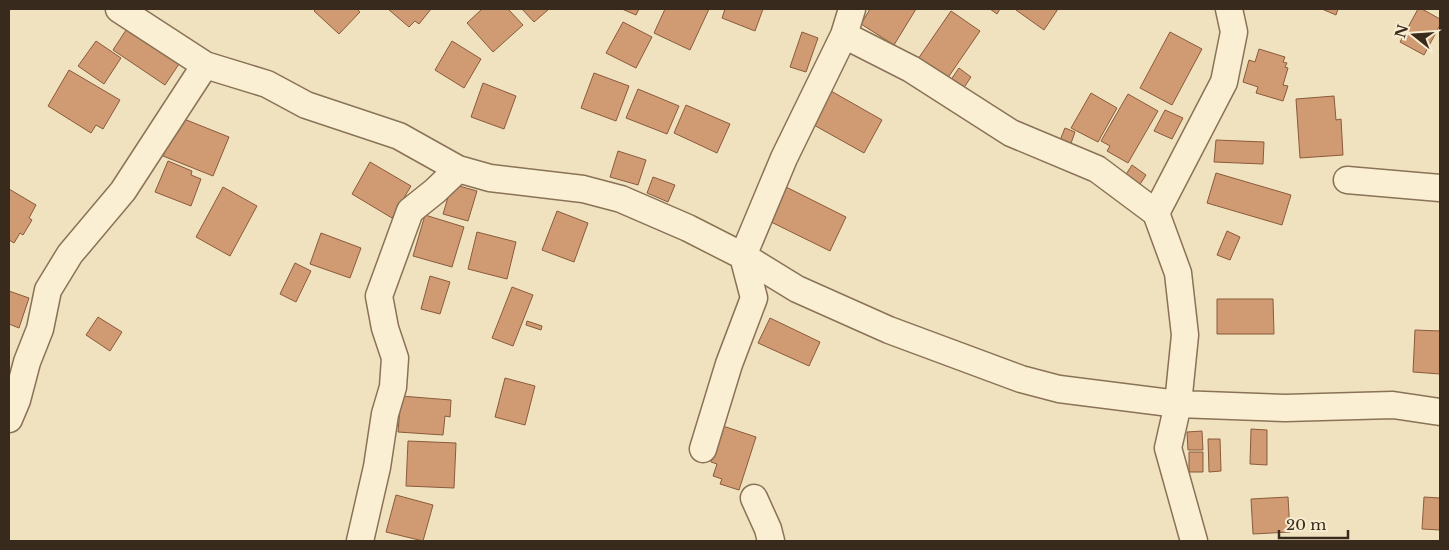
<svg xmlns="http://www.w3.org/2000/svg" width="1449" height="550" viewBox="0 0 1449 550" font-family="'Libre Baskerville',serif">
<rect width="100%" height="100%" fill="#f0e2bf"/>
<!-- building -->
<path fill="#d09a73" stroke="#8a5b3b" d="M316,9H357L360,12L339,34L314,11Z
M388,9H431L419,24L415,21L409,27Z
M482,9H508L523,25L493,52L467,23Z
M522,9H549L534,22Z
M622,9H639L636,15Z
M665,9H709L690,50L654,33Z
M725,9H763L755,31L722,18Z
M870,9H916L894,45L861,24Z
M990,9H1000L997,14Z
M1017,9H1058L1044,30L1016,10Z
M1322,9H1338L1336,15Z
M1418,9H1422L1440,19V25L1424,55L1400,42Z
M951,11L980,31L947,79L918,59Z
M623,22L652,37L636,68L606,53Z
M128,27L181,61L165,85L113,50Z
M802,32L818,38L806,72L790,67Z
M1170,32L1202,49L1172,105L1140,88Z
M96,41L121,58L104,84L78,66Z
M452,41L481,59L464,88L435,70Z
M1259,49L1285,57L1283,62L1287,63L1285,67L1288,68L1283,85L1288,86L1283,101L1256,93L1258,87L1243,82L1249,60L1255,62Z
M959,68L971,77L963,89L950,81Z
M69,70L120,100L103,129L96,125L91,133L48,106Z
M594,73L629,86L616,121L581,108Z
M483,83L516,96L504,129L471,117Z
M638,89L679,106L667,134L626,118Z
M831,91L882,120L864,153L812,124Z
M1091,93L1117,108L1098,142L1071,128Z
M1128,94L1158,111L1128,163L1107,151L1110,146L1101,141Z
M1334,96L1336,120L1341,119L1343,155L1300,158L1296,99Z
M686,105L730,124L717,153L674,133Z
M1165,110L1183,118L1172,139L1154,131Z
M179,117L229,137L213,176L163,156Z
M1065,128L1075,132L1069,149L1058,145Z
M1216,140L1264,142L1263,164L1214,162Z
M618,151L646,160L638,185L610,177Z
M168,161L192,171L191,175L201,179L191,206L155,192Z
M370,162L411,186L392,218L352,194Z
M1132,165L1146,175L1137,189L1123,179Z
M1216,173L1291,195L1282,225L1207,203Z
M653,177L675,185L668,202L647,193Z
M452,184L477,191L468,221L443,214Z
M782,185L846,217L830,251L765,219Z
M223,187L257,206L230,256L196,237Z
M9,189L36,205L29,218L32,220L23,235L20,233L14,243L9,240Z
M557,211L588,223L574,262L542,250Z
M425,215L464,227L452,267L413,256Z
M1227,231L1240,237L1230,260L1217,255Z
M477,232L516,242L507,279L468,269Z
M321,233L361,248L350,278L310,264Z
M295,263L311,271L296,302L280,294Z
M430,276L450,282L440,314L421,309Z
M512,287L533,295L513,346L492,338Z
M9,291L29,298L19,328L9,324Z
M1217,299H1273L1274,334H1217Z
M98,317L122,332L110,351L86,335Z
M770,318L820,342L809,366L758,343Z
M527,321L542,326L541,330L526,325Z
M1415,330L1440,331V374L1413,372Z
M505,378L535,386L525,425L495,417Z
M401,396L451,400L450,417L445,416L443,435L398,432Z
M723,426L756,437L739,490L720,484L722,479L713,476L717,464L711,462Z
M1251,429L1267,430V465L1250,464Z
M1202,431L1203,450H1188L1187,432Z
M1208,439H1220L1221,471L1209,472Z
M408,441L456,443L454,488L406,486Z
M1189,452H1203V472H1189Z
M396,495L433,505L423,541L386,532Z
M1288,497L1290,532L1253,534L1251,499Z
M1424,497L1440,498V530L1422,529Z"/>
<g fill="none" stroke-linecap="round" stroke-linejoin="round">
<!-- street casing -->
<g stroke="#8a7256" stroke-width="29">
<path id="street" d="M119,9L205,65
M844,35L911,69L1011,133L1097,169L1156,213L1178,273L1185,335L1178,404L1168,448L1194,541
M458,169L490,178L583,189L621,199L688,228L743,256L797,289L889,330L1021,379L1059,389L1178,404L1285,408L1393,405L1440,412
M1347,180L1440,188
M1156,213L1224,82L1234,32L1229,9
M9,419L17,400L27,362L40,329L48,290L70,254L123,191L205,65L267,84L306,105L399,136L458,169L435,191L410,211L379,296L385,328L395,358L393,387L385,414L377,467L360,541
M703,449L729,364L754,298L743,256L784,158L844,35L852,9
M754,498L768,529L771,541"/>
</g>
<!-- street -->
<use href="#street" stroke="#faefd3" stroke-width="26"/>
</g>
<!-- border -->
<rect width="1449" height="550" fill="none" stroke="#382a1c" stroke-width="20"/>
<!-- north arrow -->
<g transform="translate(1414 35) rotate(287)" stroke="#f7eccf" stroke-width="4" paint-order="stroke">
<path d="M0-4L9 19L0 12L-9 19Z" fill="#382a1c"/>
<text y="-8" font-size="14" font-weight="bold" text-anchor="middle" fill="#382a1c">N</text>
</g>
<!-- scale -->
<path d="M1279 530v8h69v-8" fill="none" stroke="#382a1c" stroke-width="2.5"/>
<text x="1286" y="530" font-size="15" fill="#382a1c" stroke="#f7eccf" stroke-width="4" paint-order="stroke">20 m</text>
</svg>
